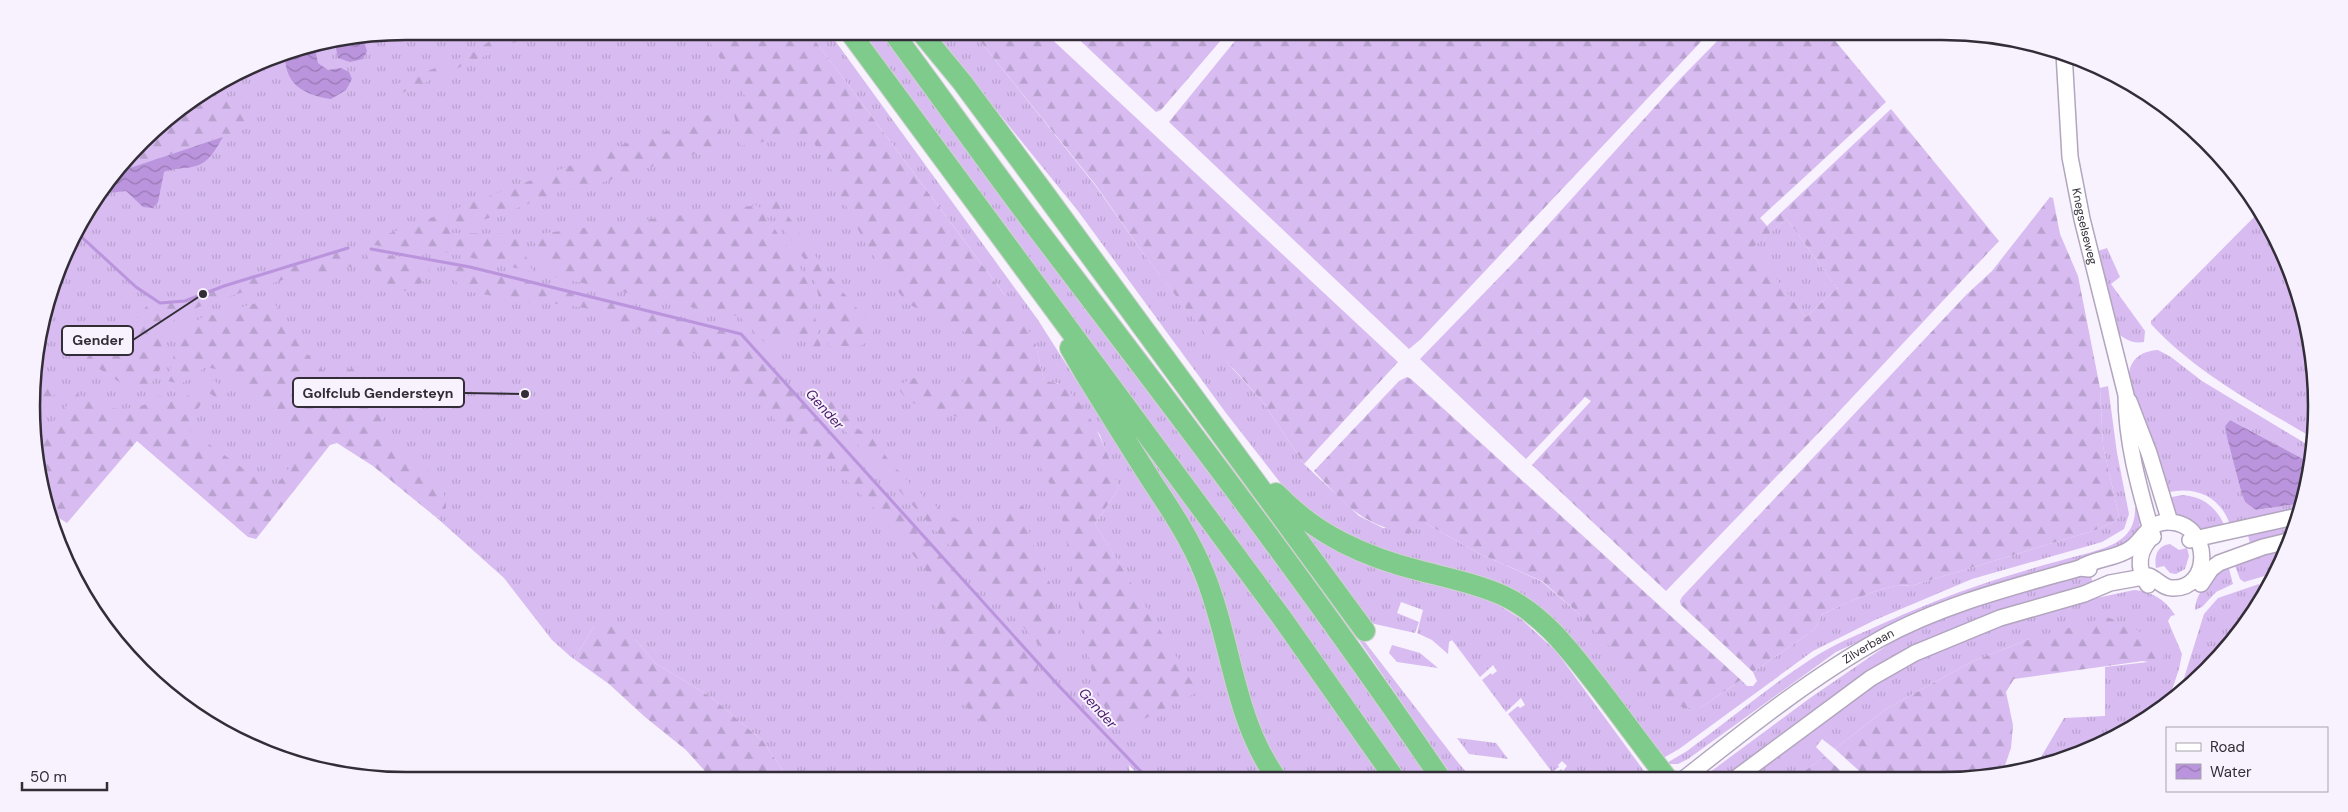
<svg xmlns="http://www.w3.org/2000/svg" width="2348" height="812" viewBox="0 0 2348 812" font-family="'DM Sans',sans-serif">
<defs>
<pattern id="grass-tufts" width="24" height="20" patternUnits="userSpaceOnUse" patternTransform="scale(1.25)"><rect width="24" height="20" fill="#d7bbf1"/><path d="M3 7l-1-3M5 7V3M7 7l1-3M15 17l-1-3M17 17v-4M19 17l1-3" fill="none" stroke="#b9a1cf"/></pattern>
<pattern id="forest-firs" width="22" height="20" patternUnits="userSpaceOnUse" patternTransform="scale(1.25)"><rect width="22" height="20" fill="#d7bbf1"/><path d="M5 1l3.5 6h-7zM16 11l3.5 6h-7z" fill="#b9a1cf"/></pattern>
<pattern id="water-waves" width="16" height="10" patternUnits="userSpaceOnUse" patternTransform="scale(1.25)"><rect width="16" height="10" fill="#ba94dc"/><path d="M0 5q4-4 8 0t8 0" fill="none" stroke="#9879b3"/></pattern>
</defs>
<rect width="100%" height="100%" fill="#f7f2fd"/>
<!-- grass -->
<path fill="url(#grass-tufts)" d="M406,31H806L903,164L1065,494L1197,692L1095,524L1119,488L1100,435L1058,383L1044,382L1036,345L1004,294L808,31H828L1038,320L1178,540C1192,572 1207,605 1216,640C1231,693 1233,730 1264,779H1142L1129,765L1130,779L789,780L763,741L711,697L655,663L636,640L594,627L574,659L571,657L552,640L504,578L437,518L439,516L376,464L338,441L330,444L256,537L137,438L44,503L32,430L34,357L70,240L109,178L159,124L263,60L333,38Z
M857,31H880L892,47L1099,327L1219,483L1305,600L1429,779H1404Z
M932,31H972L1095,185L1143,253L1233,369L1263,402L1304,464L1340,498L1359,516L1383,528L1425,523L1480,554L1541,581L1579,614L1700,708L1741,680L1747,686H1753L1757,681L1753,672L1814,630L1822,614C1847,604 1885,582 1911,586L2096,530L2116,521L2119,516L2103,446L2100,388L2108,386L2117,453L2129,514L2124,529L2102,542L1972,579L1875,620L1813,651L1679,749L1658,761L1572,640L1548,614L1355,543L1293,499L1226,413L1078,211Z
M2261,210L2266,218L2297,285L2313,357L2315,439C2257,405 2197,374 2151,324V321Z
M1787,219L1837,288L1806,317L1751,248Z
M2107,248L2120,277L2111,284L2145,331L2144,342C2132,344 2125,339 2116,332L2095,252Z
M2158,350L2171,357L2202,381L2313,448L2311,463L2230,420L2225,426L2242,495L2245,502L2256,510L2304,503L2300,512L2231,528C2222,496 2195,485 2165,493L2129,379C2128,361 2140,351 2158,350Z
M1118,411L1242,578L1383,779H1281L1266,755L1227,628Z
M2183,495C2205,497 2218,509 2226,529C2196,532 2181,525 2166,498Z
M2140,505C2142,528 2139,532 2123,547L1932,608L1836,652L1688,759L1678,764H1665L1687,751C1731,719 1773,683 1819,654C1839,642 1862,633 1884,623C1952,592 2012,573 2085,554C2111,547 2136,539 2135,508Z
M1286,509L1481,594L1521,619L1556,651L1644,771L1639,778H1557L1554,775L1561,769L1563,771L1567,766L1562,761L1558,765L1559,767L1552,772L1508,714L1518,706L1520,708L1525,705L1521,698L1506,712L1482,680L1491,673L1492,675L1497,671L1493,665L1480,677L1452,640L1449,642L1448,654L1432,640L1417,633L1423,610L1401,602L1397,613L1419,622L1415,633L1366,622Z
M2297,520L2292,532L2250,543L2247,532Z
M2170,544L2179,550L2187,548L2189,556L2185,569L2176,574L2170,573L2164,566L2156,568C2154,557 2157,545 2170,544Z
M2286,547L2275,573L2244,582L2240,579L2234,563Z
M2228,565L2233,584L2216,592L2202,607L2195,610C2196,590 2213,576 2228,565Z
M2090,573L2093,584L2037,599L1988,615L1860,679L1723,778H1702L1810,698L1899,637L1991,599Z
M2259,584L2263,597L2189,688L2179,694L2204,614L2218,598Z
M1324,589L1456,760L1472,779H1454Z
M2134,590C2151,591 2166,600 2175,615L2171,616L2168,621L2182,654L2179,669L2168,702L2107,742L2037,764L2064,718L2105,716V667L2148,662L2030,639L1973,661L1886,709L1835,749L1822,739L1816,747L1825,756L1795,778H1744L1869,688L1920,659L1979,632L2055,607Z
M1392,645L1420,653L1438,668L1397,662L1389,653Z
M1457,738L1496,743L1508,759L1469,754Z"/>
<!-- forest -->
<path fill="url(#forest-firs)" fill-rule="evenodd" d="M504,31H540L393,97L391,89L401,82L474,52Z
M702,31H808L1024,321L1036,345L1044,381C1049,382 1055,382 1059,384C1089,401 1110,457 1119,488L1095,524L1198,692L1120,731L1107,713L1093,677L1058,498L1023,437L960,417L940,414L908,401L900,391L903,383L914,378L937,388H959L973,362H980L989,354L954,324L910,305L900,294L867,247L840,194L834,174L810,137L802,134L741,146L732,105L749,102Z
M972,31H1043L1398,362L1304,464L1263,402L1223,357L1143,253L1095,184Z
M1070,31H1229L1161,110L1156,112Z
M1243,31H1711L1421,339L1409,349L1169,122Z
M1727,31H1827L1886,102L1760,218L1767,226L1891,109L1999,241L1831,420L1666,591L1532,465L1591,401L1585,397L1526,459L1420,359L1519,257L1681,78ZM1787,219L1837,288L1806,317L1752,248Z
M219,87L254,126L112,174L159,124Z
M718,111L723,147L679,158L600,183L558,192L502,214L449,230L450,233L516,234L533,272L450,253L374,245L380,237L609,151L629,142L671,130Z
M2050,197L2053,198L2060,234L2078,276L2100,388L2103,446L2119,516L2116,521L2096,530L1911,586C1885,582 1847,604 1822,614L1814,630L1753,672L1681,605L1680,601L1682,597L1967,294L1992,271Z
M764,201H778L829,276L873,327V339L860,346H828L816,284L804,259Z
M758,205L798,263L809,286L821,348L812,347L803,335H793L772,350L739,316L727,315L555,277L548,271L531,235Z
M344,248H352L353,266C335,272 316,272 297,276C283,279 268,285 254,289C227,297 199,304 176,319C152,333 179,382 133,391L101,370L85,362L95,343L110,334L125,329L135,321L152,299L160,303L185,301L224,286Z
M366,252L431,261C428,281 423,284 405,291L388,286L367,260Z
M449,264L585,294L741,334L1039,663L1043,649L818,401C839,393 847,418 858,429C862,432 867,434 871,437C878,444 883,454 890,461C910,485 955,532 989,526C1002,524 1009,512 1020,505L1023,507L1031,539L1054,593L1061,661L1060,674L1055,681L1039,663C1029,697 1022,714 986,724L971,715L955,683L944,654L934,599L927,572L881,515L800,434L777,422L734,379L711,362L684,348L585,308L551,303L527,302L466,291L454,280Z
M272,299L305,352L327,375C348,377 369,348 380,385C373,400 375,399 381,413C384,422 381,431 386,440C393,452 410,455 420,463C434,474 447,491 446,508L437,518L373,466L337,443L330,445L256,539L248,537L137,441L67,523L48,511L44,503L34,444L77,394C88,398 99,405 110,408C125,411 148,407 158,396L180,401C190,395 203,383 212,380L224,387L228,392L224,403L209,393L185,427L273,490L303,449V444L293,434H287V425L283,415L215,369L206,367L181,384L168,381L179,332L201,318Z
M1407,377L1411,379L1741,680L1700,708H1685L1668,703L1651,691L1579,614L1542,581L1480,554L1425,523L1409,534C1359,523 1347,506 1314,471L1399,381Z
M43,383L63,386L32,418L34,385Z
M2107,617L2134,628L2159,644L2164,658L2014,679L2006,692L2013,725L2011,748L2002,774L1991,778H1867L1835,749L1886,709L1973,661L2030,639Z
M614,625L636,640L655,663L711,697L763,741L789,780H713L686,750L645,717L609,684L574,659L594,627Z
M1825,756L1848,778H1795Z"/>
<!-- water -->
<path fill="url(#water-waves)" d="M362,36L367,51L363,59L350,62L338,58L334,38Z
M314,44L318,63L328,70L341,68L349,72L352,79L346,90L331,99C303,95 284,84 285,53Z
M223,137C212,155 207,167 184,168C176,169 171,169 164,172L158,202L153,208L143,207L126,191L99,194L112,174Z
M2230,420L2311,463L2304,503L2256,510L2245,502L2242,495L2227,437L2225,426Z"/>
<g fill="none" stroke-linecap="round" stroke-linejoin="round">
<!-- stream -->
<path stroke="#ba94dc" stroke-width="3" d="M75,231L136,287L160,303L185,301L224,286L348,248
M371,249L470,267L741,334L1059,686L1148,779"/>
<!-- secondary casing -->
<g stroke="#b2a5be" stroke-width="18">
<g id="secondary">
<path id="s1" d="M2064,53L2070,157L2082,219L2126,395C2126,443 2140,491 2153,537"/>
<path d="M2129,401L2149,453L2170,522"/>
<path d="M2190,540L2298,516"/>
<path d="M2201,584L2211,569L2219,563L2263,547L2288,541"/>
<path d="M2148,585C2136,568 2138,550 2153,536"/>
<path id="s2" d="M1685,778C1747,729 1810,678 1880,639C1941,605 2013,587 2080,568L2089,569"/>
<path d="M1736,778L1871,678L1915,653L2000,618L2084,594L2110,583L2149,576C2157,579 2163,588 2172,588C2212,590 2212,524 2170,522C2147,521 2145,539 2130,549C2115,559 2096,558 2080,568"/>
</g>
</g>
<!-- highway casing -->
<g stroke="#d2d1d3" stroke-width="22">
<path id="highway" d="M849,31L1282,618L1395,779
M892,31C940,96 987,162 1035,226C1173,408 1313,589 1441,779
M920,31L962,82L1045,194L1365,631
M1070,348L1085,374C1107,410 1129,445 1151,480C1171,510 1191,540 1204,573C1232,641 1233,718 1277,779
M1276,493C1316,535 1365,557 1421,571C1448,578 1478,584 1504,596C1544,615 1570,651 1596,684C1620,715 1643,747 1667,778"/>
</g>
<!-- secondary -->
<use href="#secondary" stroke="#fff" stroke-width="15"/>
<!-- highway -->
<use href="#highway" stroke="#7fcb8c" stroke-width="20"/>
</g>
<g text-anchor="middle" stroke-width="4" stroke-linejoin="round" paint-order="stroke">
<!-- street labels -->
<g font-size="12" fill="#322d37" stroke="#f7f2fd">
<text dy="4" stroke="none"><textPath href="#s1" startOffset="175">Knegselseweg</textPath></text>
<text dy="4" stroke="none"><textPath href="#s2" startOffset="226">Zilverbaan</textPath></text>
</g>
<!-- water labels -->
<g font-size="14" font-style="italic" fill="#4a176c" stroke="#f7f2fd">
<text transform="translate(825 409) rotate(48)" y="5">Gender</text>
<text transform="translate(1098 708) rotate(48)" y="5">Gender</text>
</g>
</g>
<!-- crop -->
<path d="M0 0H2348V812H0ZM406 40H1942A366 366 0 0 1 2308 406V406A366 366 0 0 1 1942 772H406A366 366 0 0 1 40 406V406A366 366 0 0 1 406 40Z" fill="#f7f2fd" fill-rule="evenodd"/>
<path fill="none" stroke="#322d37" stroke-width="2.5" d="M406 40H1942A366 366 0 0 1 2308 406V406A366 366 0 0 1 1942 772H406A366 366 0 0 1 40 406V406A366 366 0 0 1 406 40Z"/>
<!-- callouts -->
<path fill="none" stroke="#322d37" stroke-width="2" d="M203 294L133 340M525 394L464 393"/>
<g fill="#322d37" stroke="#f7f2fd" stroke-width="2">
<circle cx="203" cy="294" r="5"/>
<circle cx="525" cy="394" r="5"/>
</g>
<g fill="#f7f2fd" stroke="#322d37" stroke-width="2">
<rect x="62" y="326" width="71" height="29" rx="5"/>
<rect x="293" y="378" width="171" height="29" rx="5"/>
</g>
<g font-size="14" text-anchor="middle" font-weight="bold" fill="#322d37">
<text x="98" y="345">Gender</text>
<text x="378" y="398">Golfclub Gendersteyn</text>
</g>
<!-- legend -->
<rect x="2166" y="727" width="162" height="65" fill="#f7f2fd" stroke="#a8a3ae"/>
<rect x="2176" y="743" width="25" height="8" fill="#ffffff" stroke="#a8a3ae"/>
<text x="2210" y="752" font-size="15" fill="#322d37">Road</text>
<rect x="2176" y="764" width="25" height="15" fill="url(#water-waves)" stroke="#a8a3ae"/>
<text x="2210" y="777" font-size="15" fill="#322d37">Water</text>
<!-- scale -->
<path d="M22 782v8h85v-8" fill="none" stroke="#322d37" stroke-width="2.5"/>
<text x="30" y="782" font-size="15" fill="#322d37" stroke="#f7f2fd" stroke-width="4" paint-order="stroke">50 m</text>
</svg>
